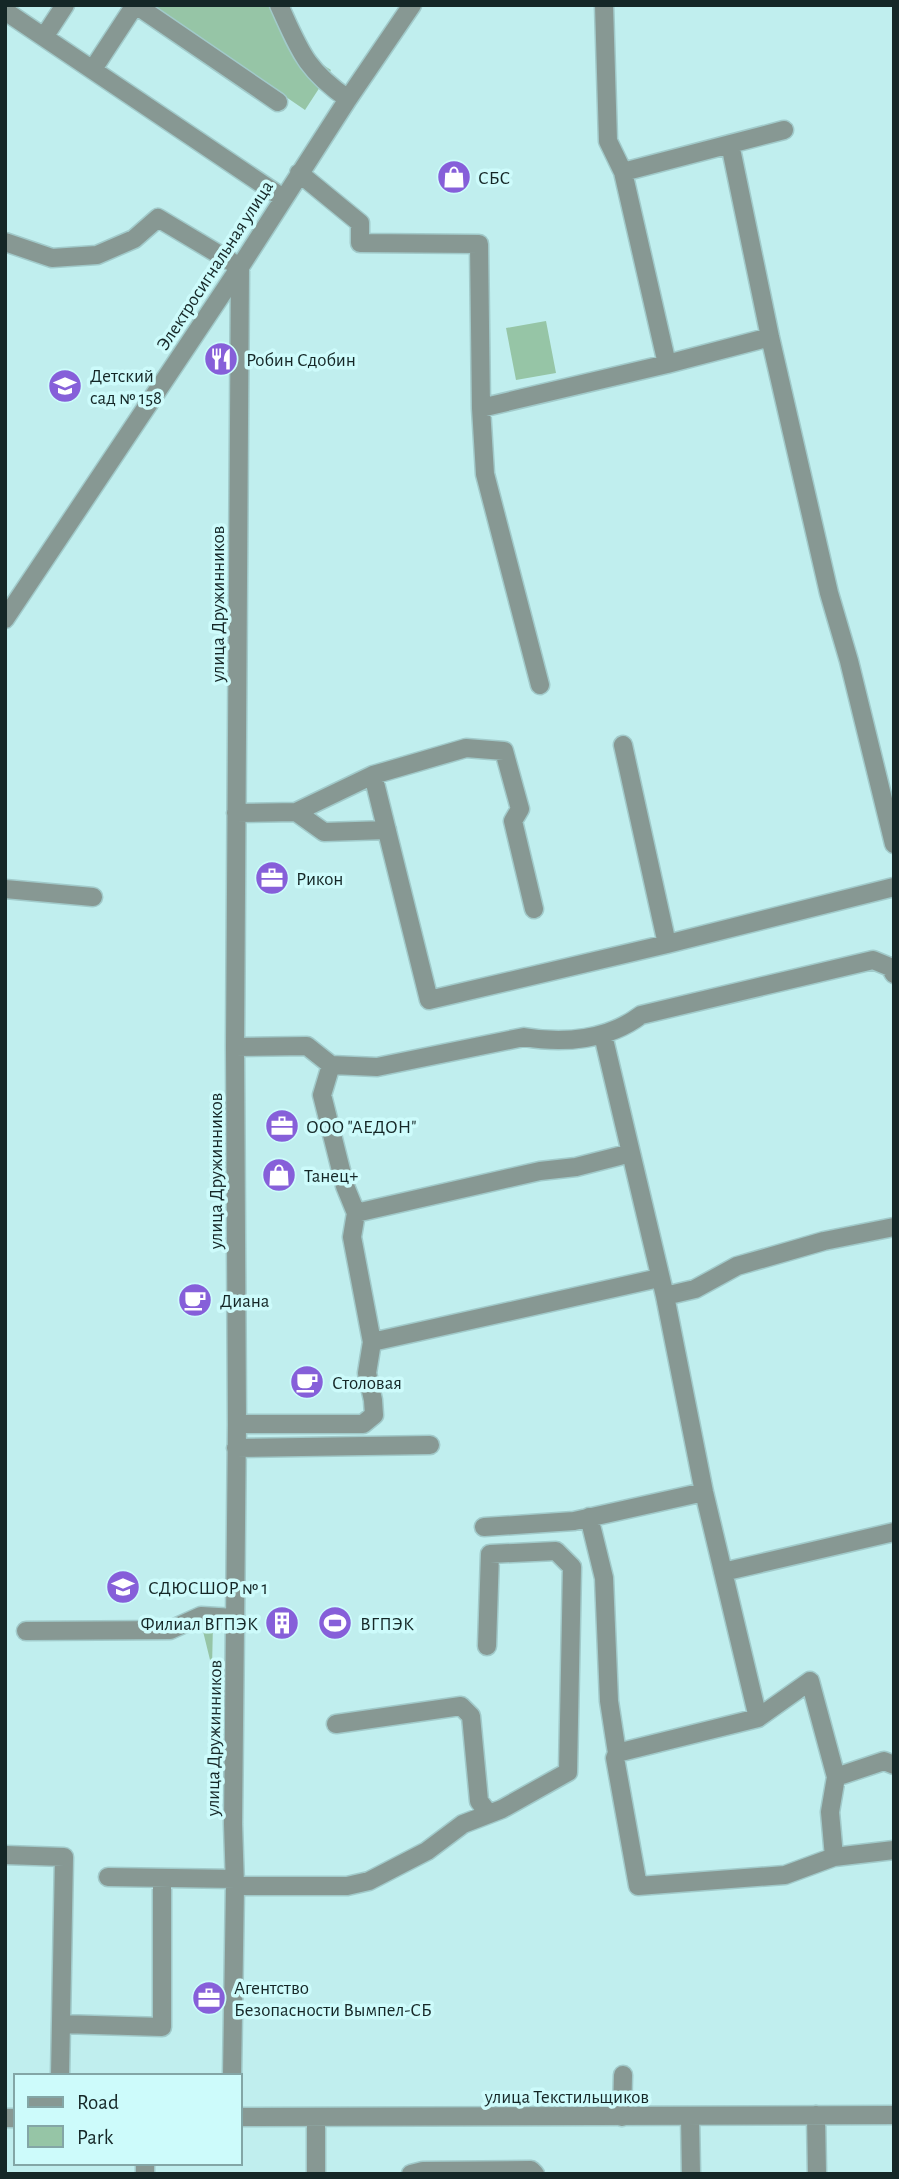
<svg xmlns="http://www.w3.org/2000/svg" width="899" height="2179" viewBox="0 0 899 2179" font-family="'Alegreya Sans',sans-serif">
<rect width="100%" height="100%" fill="#c0eeee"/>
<!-- green -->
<path fill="#96c5a6" d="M152,5H278L306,54L331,70L305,110Z
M546,321L556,373L516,380L506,328Z
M201,1623H213L212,1668Z"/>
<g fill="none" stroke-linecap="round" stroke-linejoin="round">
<!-- minor casing -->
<g stroke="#a1caca" stroke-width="21">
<path id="minor" d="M136,5L278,102
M279,5C300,51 305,69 348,99
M604,5L608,141L623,172L667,364
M5,11L283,198
M44,37L65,5
M93,69L135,5
M730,144L770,337L829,593L849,661L894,844
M623,172L784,130
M299,173L360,223V243L479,244L481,408L667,364L770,337
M5,242L52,258L97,255L134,239L158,218L240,267
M481,408L485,474L540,685
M5,619L240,267L348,99L412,5
M623,745L667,944
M296,812L324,832L387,830
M236,813L296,812L373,775
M5,889L93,897
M534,909L513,821L520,809L504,751L466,748L373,775L429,1000L667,944L894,887
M603,1035L631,1153
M235,1047L307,1046L331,1065L377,1067L524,1037C564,1044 608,1040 641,1015L873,960L890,967L894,974
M331,1065L322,1095L345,1186L356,1213L540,1171L576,1167L631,1153L665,1296L695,1289L737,1266L824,1241L894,1227
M356,1213L352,1237L372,1342L659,1278
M665,1296L704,1492L758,1718
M237,1424H363L374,1415L373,1400L367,1373L372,1342
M236,1448L430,1445
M589,1517L604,1578L609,1701L617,1753L615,1758L638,1886L785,1875L834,1857L830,1812L836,1777L810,1681L758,1718L617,1753
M484,1527L574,1521L704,1492
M723,1572L894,1532
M26,1631L170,1630L201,1616L235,1618
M336,1724L461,1706L471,1716L479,1801L488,1813
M836,1777L884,1761L894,1765
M5,1855L64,1857L60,2076
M834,1857L894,1850
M108,1877L235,1879
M235,1886H347L369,1881L427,1851L463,1824L502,1809L568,1772L572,1567L556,1551L490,1554L487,1646
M61,2024L162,2027V1879
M232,2076L235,1886L233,1824L237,1424L235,1047L240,267
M816,2115L817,2174
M690,2116L691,2174
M240,2117L894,2115
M622,2117L623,2075
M5,2118H16
M145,2163V2174
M316,2174V2119
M411,2174L423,2171L531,2170L535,2174"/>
</g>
<!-- minor -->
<use href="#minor" stroke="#879893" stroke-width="18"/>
</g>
<!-- icons -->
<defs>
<g id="shop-disc" transform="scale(1.75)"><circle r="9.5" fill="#865fd9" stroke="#cdfbfb"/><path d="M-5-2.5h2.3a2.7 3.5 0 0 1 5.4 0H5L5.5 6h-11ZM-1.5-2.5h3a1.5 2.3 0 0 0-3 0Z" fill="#fff"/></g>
<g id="restaurant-disc" transform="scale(1.75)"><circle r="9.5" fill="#865fd9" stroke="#cdfbfb"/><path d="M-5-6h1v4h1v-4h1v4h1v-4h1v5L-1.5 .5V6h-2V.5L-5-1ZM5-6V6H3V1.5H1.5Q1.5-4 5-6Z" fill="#fff"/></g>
<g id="school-disc" transform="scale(1.75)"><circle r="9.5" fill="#865fd9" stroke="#cdfbfb"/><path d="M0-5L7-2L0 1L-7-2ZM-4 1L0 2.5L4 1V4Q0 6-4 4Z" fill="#fff"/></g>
<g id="office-disc" transform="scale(1.75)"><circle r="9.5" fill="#865fd9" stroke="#cdfbfb"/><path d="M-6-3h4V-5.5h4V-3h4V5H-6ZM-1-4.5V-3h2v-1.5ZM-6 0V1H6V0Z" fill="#fff"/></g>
<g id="cafe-disc" transform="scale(1.75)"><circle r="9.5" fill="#865fd9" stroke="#cdfbfb"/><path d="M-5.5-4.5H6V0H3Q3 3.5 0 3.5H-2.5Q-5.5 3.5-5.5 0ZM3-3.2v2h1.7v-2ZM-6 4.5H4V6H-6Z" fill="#fff"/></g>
<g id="building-disc" transform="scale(1.75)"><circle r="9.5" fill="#865fd9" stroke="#cdfbfb"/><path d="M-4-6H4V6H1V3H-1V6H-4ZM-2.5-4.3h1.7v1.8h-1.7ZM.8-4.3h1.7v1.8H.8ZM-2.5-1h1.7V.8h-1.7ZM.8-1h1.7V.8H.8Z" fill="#fff"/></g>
<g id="stadium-disc" transform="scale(1.75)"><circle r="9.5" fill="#865fd9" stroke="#cdfbfb"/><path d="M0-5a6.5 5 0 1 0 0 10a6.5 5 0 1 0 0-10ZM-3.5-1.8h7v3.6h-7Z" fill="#fff"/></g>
</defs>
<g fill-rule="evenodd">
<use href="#shop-disc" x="454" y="177"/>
<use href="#restaurant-disc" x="221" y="359"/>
<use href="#school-disc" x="65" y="386"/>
<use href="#office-disc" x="272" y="878"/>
<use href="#office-disc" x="282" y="1126"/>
<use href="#shop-disc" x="279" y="1175"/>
<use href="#cafe-disc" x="195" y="1300"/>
<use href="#cafe-disc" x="307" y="1382"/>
<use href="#school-disc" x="123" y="1587"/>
<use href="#building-disc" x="282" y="1623"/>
<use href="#stadium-disc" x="335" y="1623"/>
<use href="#office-disc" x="209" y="1998"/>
</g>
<g text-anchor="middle" stroke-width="7" stroke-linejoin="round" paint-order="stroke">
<!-- poi labels -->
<g font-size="19" fill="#152727" stroke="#cdfbfb" text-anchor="start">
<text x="478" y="184">СБС</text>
<text x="246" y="366">Робин Сдобин</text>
<text x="90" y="382">Детский<tspan x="90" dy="22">сад № 158</tspan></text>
<text x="296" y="885">Рикон</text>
<text x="306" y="1133">ООО "АЕДОН"</text>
<text x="304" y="1182">Танец+</text>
<text x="220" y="1307">Диана</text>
<text x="332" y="1389">Столовая</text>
<text x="148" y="1594">СДЮСШОР № 1</text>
<text x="258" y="1630" text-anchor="end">Филиал ВГПЭК</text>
<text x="360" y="1630">ВГПЭК</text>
<text x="234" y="1994">Агентство<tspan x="234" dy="22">Безопасности Вымпел-СБ</tspan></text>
</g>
<!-- street labels -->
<g font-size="19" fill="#152727" stroke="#cdfbfb">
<text transform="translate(214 265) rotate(-57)" y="7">Электросигнальная улица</text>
<text transform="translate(217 604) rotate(-90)" y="7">улица Дружинников</text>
<text transform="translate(215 1171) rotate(-90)" y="7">улица Дружинников</text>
<text transform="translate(213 1738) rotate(-89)" y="7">улица Дружинников</text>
<text x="567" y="2103">улица Текстильщиков</text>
</g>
</g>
<!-- border -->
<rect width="899" height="2179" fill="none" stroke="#152727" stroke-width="14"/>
<!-- legend -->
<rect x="14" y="2074" width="228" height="91" fill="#cdfbfb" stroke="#83a6a6" stroke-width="2"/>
<rect x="28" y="2097" width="35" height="10" fill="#879893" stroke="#83a6a6" stroke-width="2"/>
<text x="77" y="2109" font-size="21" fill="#152727">Road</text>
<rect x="28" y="2126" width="35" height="21" fill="#96c5a6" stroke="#83a6a6" stroke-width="2"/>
<text x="77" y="2144" font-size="21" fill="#152727">Park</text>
</svg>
